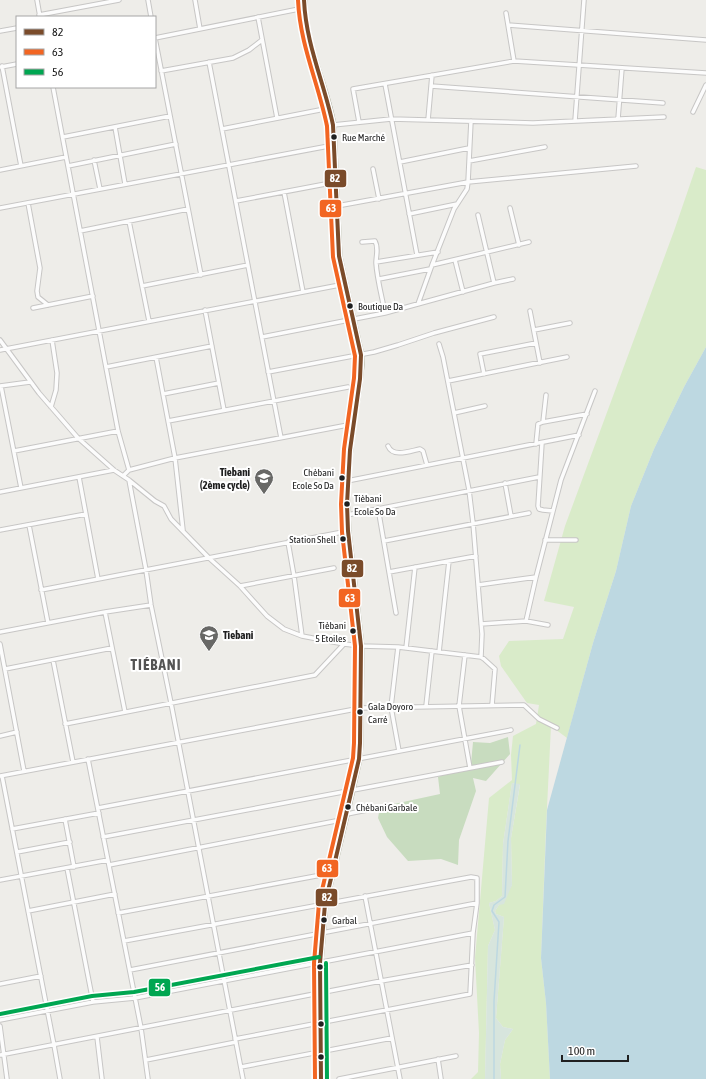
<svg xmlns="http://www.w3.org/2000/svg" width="706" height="1079" viewBox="0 0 706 1079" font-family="'Asap Condensed',sans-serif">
<rect width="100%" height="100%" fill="#eeede9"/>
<!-- grass -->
<path fill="#d9ebc9" d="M696,167L706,170V347L684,387L654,449L631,506L616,571L593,643L567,738L551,726L546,828L541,958L546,1003L550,1079H501L500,1064L505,1040L513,1029L503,1027L496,1018L504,917L496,914L495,911L512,885L511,838L520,785L512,783L503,844L502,896L496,901L489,903L495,930L488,946L485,1079H471L478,1072L479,1033L475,958L489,798L512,780L511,755L513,736L536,724L539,705L527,703L501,666L499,656L509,641L563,639L574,607L544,601L565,526L674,231Z"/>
<!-- forest -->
<path fill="#c8dcbf" d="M508,737L510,754L486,781L473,778L476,791L459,840L458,865L441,859L408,861L387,837L378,818L380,807L440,794L438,777L471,764L473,742L490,743Z"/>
<!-- wetland -->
<path fill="#d7e5dd" d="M512,783L520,784L511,838L512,885L504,904L499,905L495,911L496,914L504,917L496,1018L503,1027L513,1029L505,1040L500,1064L501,1079H485L488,946L495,930L489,903L496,901L502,896L503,844Z"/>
<!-- water -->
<path fill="#bdd8e1" d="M706,347V1079H550L546,1003L541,958L547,810L593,643L616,571L631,506L654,449L684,387Z"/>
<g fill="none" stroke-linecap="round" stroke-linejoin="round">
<!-- stream -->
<path stroke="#bdd8e1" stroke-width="1.5" d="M494,1079V1001L499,922L492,911L494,905L505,897L508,841L520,745"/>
<!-- minor casing -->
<g stroke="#c7c6c5" stroke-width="5.5">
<path id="minor" d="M37,0L40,17
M148,0L151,17
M195,0L200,29
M506,13L514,61
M39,15L119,0
M258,17L277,118
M508,25L706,40
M0,31L17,28
M155,38L201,275
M155,38L304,8
M209,62L281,438
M2,66L21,166
M1,67L17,64
M161,71L233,58L249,50L262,40
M385,84L417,255
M431,86L663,103
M53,87L118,431L129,470
M693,112L706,85
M618,119L622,68
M428,120L432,75
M575,121L584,0
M359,122L353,89L514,61L706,73
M333,125L391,119L533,123L664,117
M115,127L125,184
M222,129L330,108
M63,137L170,116
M94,160L100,189
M469,161L545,147
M400,162L469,148
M68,166L176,144
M373,169L379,199
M0,170L66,157
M284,192L303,292
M236,201L336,182
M28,203L40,268L37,291L38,297L48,305
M337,206L468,182L636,166
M0,208L334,145
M510,208L519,245
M409,214L457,204
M478,215L494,283
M129,221L149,321
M80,231L188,209
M362,242L375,241C379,248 376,255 376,263C377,279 382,297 385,313
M455,260L463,292
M376,262L438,252
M432,265L529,242
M379,279L430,269
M142,286L248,265
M418,304L432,265L454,209L467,189L468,182L471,121
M33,308L93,296
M205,310L224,410
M530,311L540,363
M534,330L570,323
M262,337L385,313L494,283L513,279
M0,340L39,393L78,438L114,470L129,480L155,501L164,506L171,519L209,558L240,586L267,616L284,629L302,636L344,644L361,646L398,647L481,657L484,659L495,669L492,705
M439,344L443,357L469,490L473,523L482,634L481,657
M0,350L345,284
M156,357L175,458L183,530
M106,367L212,346
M268,372L374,352L398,345L434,333L494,317
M484,374L480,354L536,343
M448,381L567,357
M0,386L30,382
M1,386L21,488
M163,394L219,383
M51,407L56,390L57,373L52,340
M454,413L485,406
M168,421L348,387
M543,422L587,414
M542,443L538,506L539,509L543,510L553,511
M536,444L538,424L543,422L546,395
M388,446C393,458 410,451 420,449L423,451L427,465
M14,451L118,431
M123,476L129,470L175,458L353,424
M79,477L98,579
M129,480L146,570L151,605L171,703L243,1079
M347,481L579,435
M505,483L511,516
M0,492L114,470
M378,508L396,613
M347,515L539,477
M29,525L48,623
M0,530L86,514
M545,540H576
M384,541L529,513
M288,542L294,576L302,636
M389,572L476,556
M478,585L536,577
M240,586L334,568
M41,590L348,531
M105,612L125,712
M526,621L536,577L561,480L595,391
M481,624L526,621L548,625
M0,632L105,612L151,605
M0,644L24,771
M398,647L391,707L399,751
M406,648L415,567
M439,652L449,561
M465,655L459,706L470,768
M53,660L73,762
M5,669L112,648
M426,706L432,651
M65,724L315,675L344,644
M0,736L17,732
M88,759L141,1028L148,1079
M0,776L361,708L524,705L539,719L557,728
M2,776L54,1045L60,1079
M98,808L511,730
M347,814L372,809
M65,819L74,867
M12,829L99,813
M103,837L502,762
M17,852L70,842
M109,865L346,819
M67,868L93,1002
M0,880L108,860
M365,896L400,1079
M28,911L115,894
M118,913L332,873
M124,941L471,877L477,878V903L473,933L470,994L235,1039
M130,970L477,903
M0,984L41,976
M0,1020L93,1002L135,998L473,933
M0,1026L7,1079
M97,1037L102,1079
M0,1055L381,981L472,965
M438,1059L441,1079
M146,1060L236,1042
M241,1067L392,1038
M339,1079L456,1056"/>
</g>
<!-- secondary casing -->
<g stroke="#959880" stroke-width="7">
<path id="secondary" d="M304,0C303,42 326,84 333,125L339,256L345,284L361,355V364C360,384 356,403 353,423C348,458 346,495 348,531L361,646L360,743L359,759L352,790L325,904L320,963L321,1079"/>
</g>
<!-- minor -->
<use href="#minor" stroke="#fcfcfc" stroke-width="3.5"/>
<!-- secondary -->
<use href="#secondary" stroke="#f3f4ec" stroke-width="5"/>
<!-- bus-1 casing -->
<g stroke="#fff" stroke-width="7">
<path id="bus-1" d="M304,0C306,45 324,82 333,125L339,256L361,355L360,379L350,450L347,504L348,531L361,646L360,743L359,759L325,904L320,963L321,1079"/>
</g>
<!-- bus-2 casing -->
<g stroke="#fff" stroke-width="7">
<path id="bus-2" d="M298,0C300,45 318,82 327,126L333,257L355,356L354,378L344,449L341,504L342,532L355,646L354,743L353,758L319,903L314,963L315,1079"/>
</g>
<!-- bus-3 casing -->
<g stroke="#fff" stroke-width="7">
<path id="bus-3" d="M326,963L327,1079
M0,1014L92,996L134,992L319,957"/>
</g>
<!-- bus-1 -->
<use href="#bus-1" stroke="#7a4b2a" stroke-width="4"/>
<!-- bus-2 -->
<use href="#bus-2" stroke="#f26522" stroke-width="4"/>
<!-- bus-3 -->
<use href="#bus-3" stroke="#00a651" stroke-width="4"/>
</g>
<!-- icons -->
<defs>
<g id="school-pin" transform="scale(1)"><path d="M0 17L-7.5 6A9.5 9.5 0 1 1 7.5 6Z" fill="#686866" stroke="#fff"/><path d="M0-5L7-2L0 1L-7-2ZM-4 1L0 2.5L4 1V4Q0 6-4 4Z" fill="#fff"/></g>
</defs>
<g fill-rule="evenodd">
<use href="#school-pin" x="264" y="478"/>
<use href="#school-pin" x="209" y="635"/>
</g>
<!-- markers -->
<g fill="#202020" stroke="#fff" stroke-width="1.5">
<circle cx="334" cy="137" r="3.5"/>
<circle cx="350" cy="306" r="3.5"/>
<circle cx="342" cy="478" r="3.5"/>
<circle cx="347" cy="504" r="3.5"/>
<circle cx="343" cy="539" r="3.5"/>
<circle cx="353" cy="631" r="3.5"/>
<circle cx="360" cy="712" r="3.5"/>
<circle cx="348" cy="807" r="3.5"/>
<circle cx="324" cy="920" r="3.5"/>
<circle cx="320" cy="967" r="3.5"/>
<circle cx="321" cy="1024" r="3.5"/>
<circle cx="321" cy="1057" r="3.5"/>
</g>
<g text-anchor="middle" stroke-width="4" stroke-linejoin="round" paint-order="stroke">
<!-- bus labels -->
<g font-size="10" fill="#202020" stroke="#fff" text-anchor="start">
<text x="342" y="141">Rue Marché</text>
<text x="358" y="310">Boutique Da</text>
<text x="334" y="476" text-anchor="end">Chèbani<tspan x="334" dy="13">Ecole So Da</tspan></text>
<text x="354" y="502">Tièbani<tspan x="354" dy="13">Ecole So Da</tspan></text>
<text x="336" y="543" text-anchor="end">Station Shell</text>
<text x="346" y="629" text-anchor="end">Tièbani<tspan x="346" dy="13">5 Etoiles</tspan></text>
<text x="368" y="710">Gala Doyoro<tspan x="368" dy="13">Carré</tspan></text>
<text x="356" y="811">Chèbani Garbale</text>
<text x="332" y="924">Garbal</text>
</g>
<!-- poi labels -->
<g font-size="11" font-weight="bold" fill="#202020" stroke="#fff" text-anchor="end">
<text x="250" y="476">Tiebani<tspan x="250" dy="13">(2ème cycle)</tspan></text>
<text x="223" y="639" text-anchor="start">Tiebani</text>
</g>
<!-- district labels -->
<g font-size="15" font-weight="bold" letter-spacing="1" fill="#535353" stroke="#fff">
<text x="156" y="670">TIÉBANI</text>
</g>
</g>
<g stroke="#fff" stroke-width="1.5">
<rect x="324" y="169" width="23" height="19" rx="4" fill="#7a4b2a"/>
<rect x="319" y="199" width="23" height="19" rx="4" fill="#f26522"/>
<rect x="341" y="559" width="23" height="19" rx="4" fill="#7a4b2a"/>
<rect x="338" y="588" width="23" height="20" rx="4" fill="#f26522"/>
<rect x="316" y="859" width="23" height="19" rx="4" fill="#f26522"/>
<rect x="315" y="888" width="23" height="19" rx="4" fill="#7a4b2a"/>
<rect x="148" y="978" width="23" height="19" rx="4" fill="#00a651"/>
</g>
<g font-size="11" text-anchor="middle" font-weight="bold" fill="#fff">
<text x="335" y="182">82</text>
<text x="331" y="212">63</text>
<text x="352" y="572">82</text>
<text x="350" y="602">63</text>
<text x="327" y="872">63</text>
<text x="327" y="901">82</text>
<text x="160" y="991">56</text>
</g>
<!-- legend -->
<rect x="16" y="16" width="140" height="72" fill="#ffffff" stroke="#a6a6a6"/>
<rect x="24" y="29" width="20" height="6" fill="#7a4b2a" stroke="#a6a6a6"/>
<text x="52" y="36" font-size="12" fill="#202020">82</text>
<rect x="24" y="49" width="20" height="6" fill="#f26522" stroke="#a6a6a6"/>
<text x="52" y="56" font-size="12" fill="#202020">63</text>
<rect x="24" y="69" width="20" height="6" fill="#00a651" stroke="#a6a6a6"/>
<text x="52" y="76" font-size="12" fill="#202020">56</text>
<!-- scale -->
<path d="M562 1055v6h66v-6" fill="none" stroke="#202020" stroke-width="2"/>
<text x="568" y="1055" font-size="12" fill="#202020" stroke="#ffffff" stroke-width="3" paint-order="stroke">100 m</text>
</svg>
